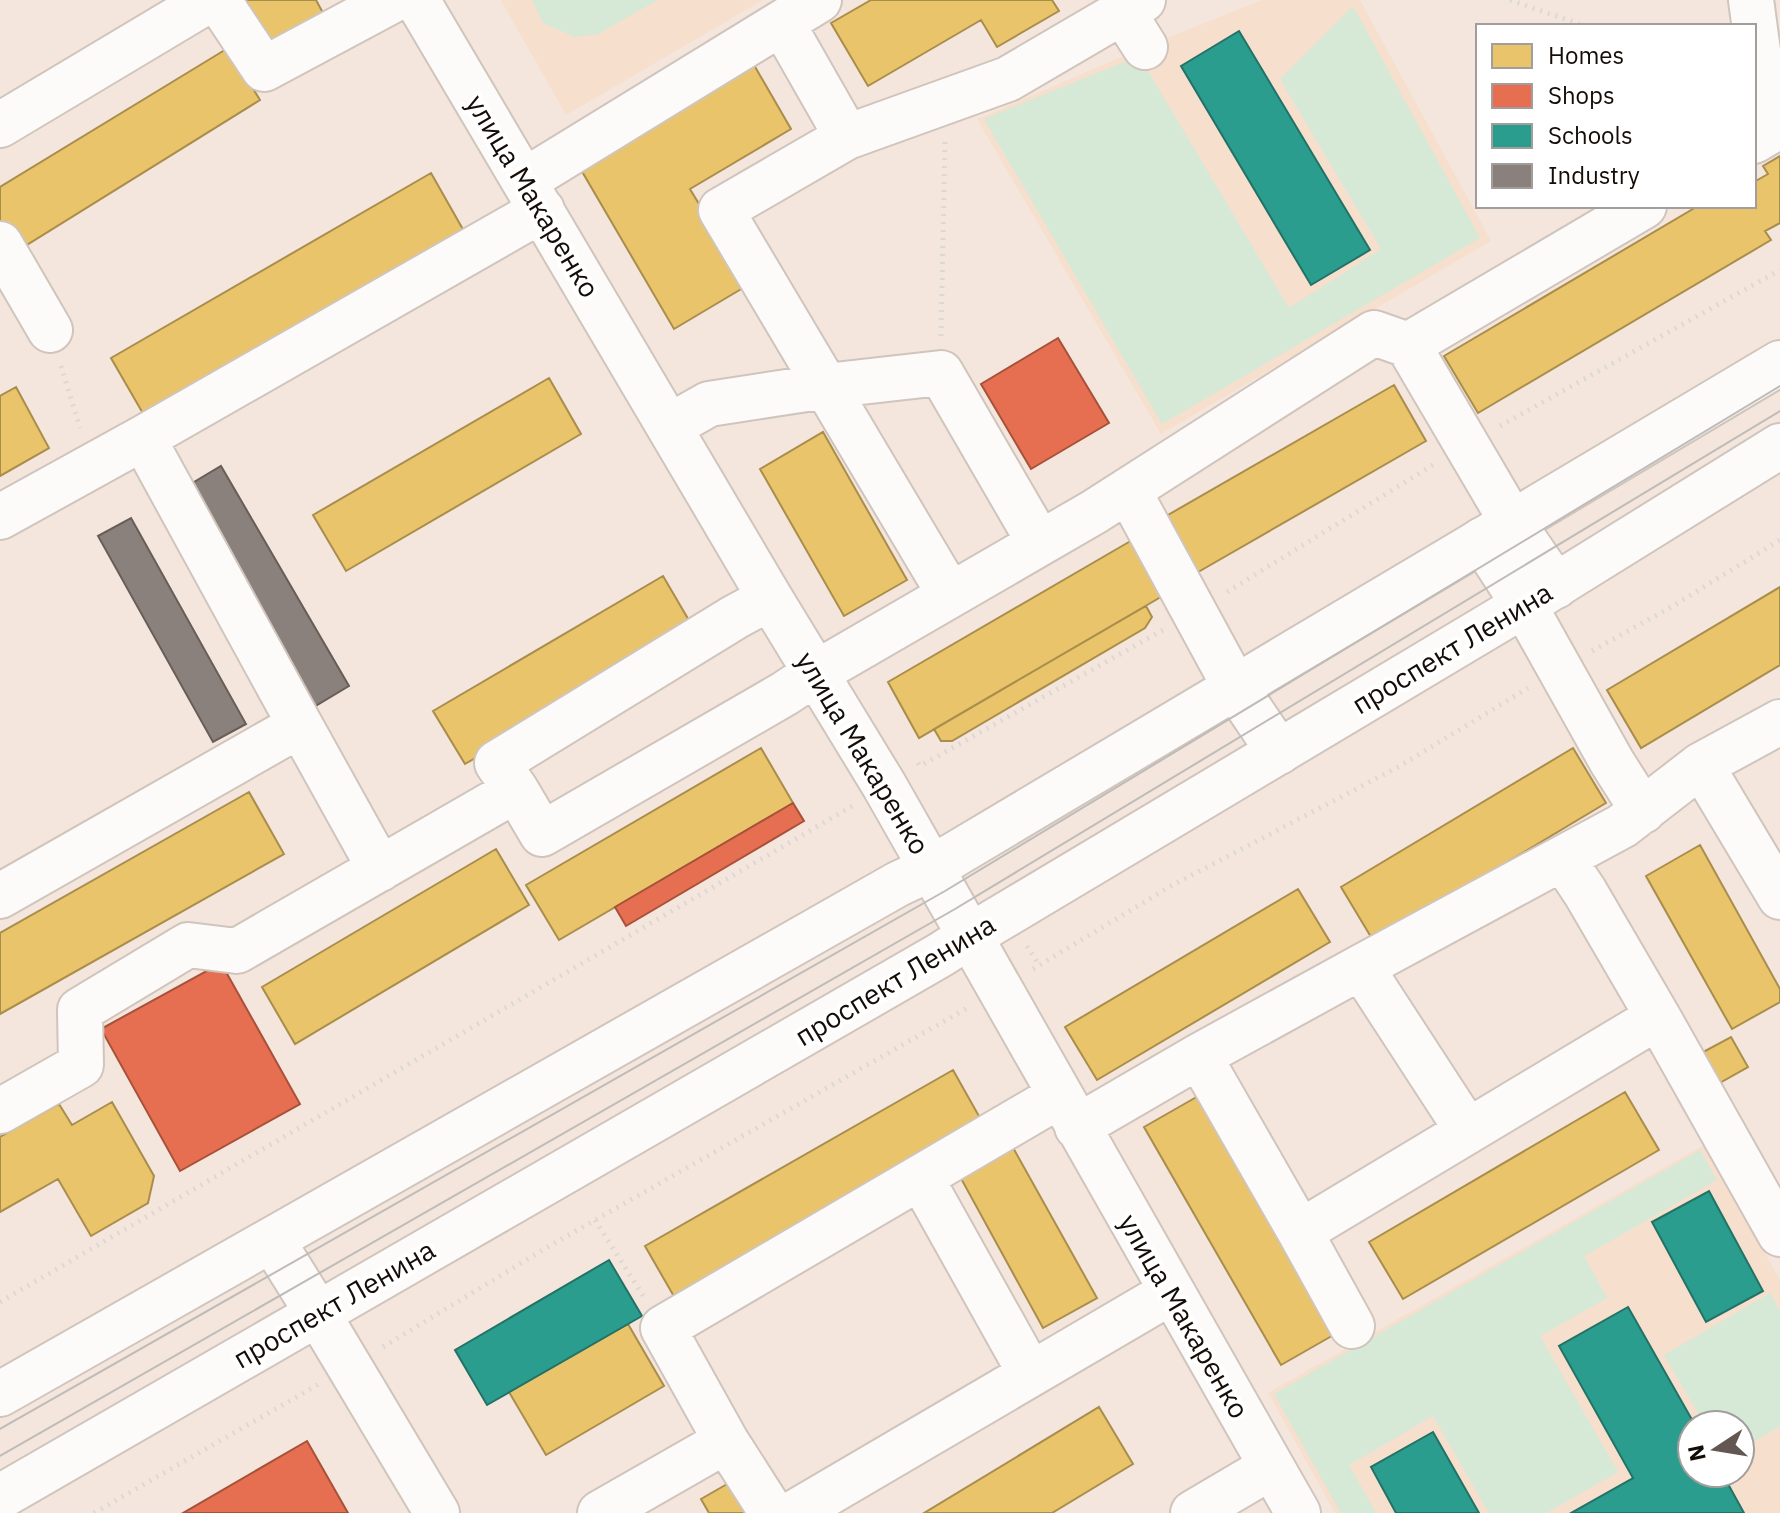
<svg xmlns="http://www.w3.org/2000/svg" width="1780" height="1513" viewBox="0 0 1780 1513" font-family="'IBM Plex Sans',sans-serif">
<rect width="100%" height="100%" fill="#f4e6dc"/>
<!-- built -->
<path fill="#f6dfcd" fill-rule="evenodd" d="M501,0H763L566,115Z
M1262,0H1360L1491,241L1161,434L977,119L1145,47Z
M1704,1145L1780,1280V1513H1335L1268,1393ZM1692,1425H1740V1473H1692Z"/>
<!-- green -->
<path fill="#d6e8d6" d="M532,0H658L598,34L575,37L543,23Z
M1353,6L1480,238L1162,424L984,119L1139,56L1289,308L1381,249L1280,79Z
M1700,1150L1717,1180L1584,1256L1607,1298L1540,1336L1618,1472L1546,1513H1489L1433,1416L1349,1465L1376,1513H1341L1274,1394Z
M1770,1293L1780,1311V1426L1740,1450V1425H1705L1664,1355Z"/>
<!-- homes -->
<path fill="#e9c46a" stroke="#a98d4c" stroke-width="2" d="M239,0H316L328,22L271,55Z
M871,0H1052L1059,11L997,47L981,20L868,86L831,23Z
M228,48L260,100L17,251L0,223V187Z
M754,65L791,129L690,189L748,285L674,329L580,168Z
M1780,156V223L1765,231L1771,240L1478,413L1444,356L1698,206H1754V182L1768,174L1763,166Z
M431,173L465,233L145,417L111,358Z
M549,378L581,434L346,571L313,515Z
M1394,385L1426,441L1186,579L1154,523Z
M16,387L49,448L0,476V396Z
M823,432L907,580L844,616L760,469Z
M1134,539L1166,594L919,738L888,682Z
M663,576L694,629L465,764L433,711Z
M1780,587V665L1641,748L1607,690Z
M1146,606L1152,617L1145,628L952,741H941L934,729Z
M761,748L793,803L559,940L526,885Z
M1573,748L1606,803L1374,942L1341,887Z
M249,792L284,854L0,1014V933Z
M1700,845L1780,989V1002L1732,1029L1646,876Z
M496,849L529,905L295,1044L262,987Z
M1298,889L1330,942L1097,1080L1065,1027Z
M1731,1037L1748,1067L1709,1089L1692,1058Z
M953,1070L984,1125L676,1300L645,1246Z
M1625,1092L1659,1150L1403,1299L1369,1242Z
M1200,1095L1337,1333L1281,1365L1144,1127Z
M112,1102L154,1176L148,1203L91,1236L58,1179L0,1212V1137L59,1104L72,1125Z
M1011,1144L1097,1298L1043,1328L958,1173Z
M628,1324L664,1386L546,1455L509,1392Z
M1099,1407L1133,1464L1052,1513H924Z
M741,1476L758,1506L745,1513H709L701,1499Z"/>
<!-- shops -->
<path fill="#e76f51" stroke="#a8513a" stroke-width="2" d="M1058,338L1109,423L1031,469L981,384Z
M793,803L804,821L626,926L615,907Z
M221,963L300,1104L180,1171L101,1029Z
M307,1441L348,1513H183Z"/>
<!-- schools -->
<path fill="#2a9d8f" stroke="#237266" stroke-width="2" d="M1239,31L1370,250L1311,285L1181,66Z
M1709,1191L1763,1291L1706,1322L1652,1222Z
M609,1260L642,1316L487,1405L455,1350Z
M1628,1307L1695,1425H1692V1473H1722L1744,1513H1571L1633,1478L1559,1346Z
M1433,1432L1479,1513H1396L1371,1467Z"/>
<!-- industry -->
<path fill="#8a817c" stroke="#675e59" stroke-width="2" d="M221,466L349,686L312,708L184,488Z
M131,518L246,724L213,742L98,536Z"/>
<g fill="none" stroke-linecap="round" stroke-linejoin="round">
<!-- minor casing -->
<g stroke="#d0c5bd" stroke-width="48">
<path id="minor" d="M218,0L264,69L393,0
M417,0L770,598L884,785L1298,1513
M1751,0L1769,132L1754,141
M1123,12L1145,47
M782,23L847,137
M0,125L209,0
M524,181L819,0
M0,244L50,330
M670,426L709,404L826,386L941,373L1039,542
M1128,490L1235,687L1279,752
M0,517L143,438L542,210
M1482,540L1524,605L1612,762L1643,811
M1556,586L1512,522L1408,345L1644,206
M950,595L721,210L847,137L1008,79L1143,0
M300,725L380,869
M1701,765L1780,897
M516,790L497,763L735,617L770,598
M0,896L300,725L143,438
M1361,967L1467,1130
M1658,1017L1780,1234
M1199,1056L1300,1232L1352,1326
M0,1111L81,1065L80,1010L188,945L237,951L516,790L542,834L784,694L816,673L1094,512L1374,333L1408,345
M1077,1127L1199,1056L1361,967L1622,826L1701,765L1780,722
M921,1178L1030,1373
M1300,1232L1658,1017L1585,892L1563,859
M272,1240L318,1314L437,1513
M726,1441L772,1513
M600,1513L726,1441L663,1328L1059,1096
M794,1513L1171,1292
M1193,1513L1271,1467"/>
</g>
<!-- major casing -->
<g stroke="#d0c5bd" stroke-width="48">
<path id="major" d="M0,1394L898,884L932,868L1780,363
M0,1497L940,955L970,936L1524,605L1780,446"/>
</g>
<!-- path -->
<path stroke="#dcd8d5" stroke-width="5" stroke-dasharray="2 6" stroke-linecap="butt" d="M1510,0L1585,26
M941,336L945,142
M61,366L80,428
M1500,426L1780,270
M1227,592L1436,463
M1592,651L1673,606L1780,540
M918,763L920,766L1163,630
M1027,946L1039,965
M1033,969L1171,886L1400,766L1528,688
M595,1220L644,1297
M0,1302L854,805
M383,1347L546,1248L969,1007
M94,1513L319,1384"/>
<!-- minor -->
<use href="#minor" stroke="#fdfbfa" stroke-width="44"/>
<!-- major -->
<use href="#major" stroke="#fdfbfa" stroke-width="44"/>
<!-- tram -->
<path stroke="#bebbb8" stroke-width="2" d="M0,1429L945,891L1780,386
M0,1456L955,909L1780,411"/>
</g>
<g text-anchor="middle" stroke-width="8" stroke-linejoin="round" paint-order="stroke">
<!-- street labels -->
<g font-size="28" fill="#140c06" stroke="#fff">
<text transform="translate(533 196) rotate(59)" y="10">улица Макаренко</text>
<text transform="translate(1452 648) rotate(-31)" y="10">проспект Ленина</text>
<text transform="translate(863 753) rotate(59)" y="10">улица Макаренко</text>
<text transform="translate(895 980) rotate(-31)" y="10">проспект Ленина</text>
<text transform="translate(334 1304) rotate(-30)" y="10">проспект Ленина</text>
<text transform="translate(1184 1316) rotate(60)" y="10">улица Макаренко</text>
</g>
</g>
<!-- legend -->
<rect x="1476" y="24" width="280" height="184" fill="#ffffff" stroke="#a19e9b" stroke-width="2"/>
<rect x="1492" y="44" width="40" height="24" fill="#e9c46a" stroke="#a19e9b" stroke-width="2"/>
<text x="1548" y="64" font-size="24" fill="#140c06">Homes</text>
<rect x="1492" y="84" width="40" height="24" fill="#e76f51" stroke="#a19e9b" stroke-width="2"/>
<text x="1548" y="104" font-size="24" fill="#140c06">Shops</text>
<rect x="1492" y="124" width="40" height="24" fill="#2a9d8f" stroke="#a19e9b" stroke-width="2"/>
<text x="1548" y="144" font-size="24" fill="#140c06">Schools</text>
<rect x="1492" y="164" width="40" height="24" fill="#8a817c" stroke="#a19e9b" stroke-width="2"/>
<text x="1548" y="184" font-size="24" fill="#140c06">Industry</text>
<!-- north arrow -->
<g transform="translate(1716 1449) rotate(258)"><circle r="38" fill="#ffffff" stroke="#a19e9b" stroke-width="2"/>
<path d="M0-6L14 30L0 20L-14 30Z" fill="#625851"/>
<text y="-12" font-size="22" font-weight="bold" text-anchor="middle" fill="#140c06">N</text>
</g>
</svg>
